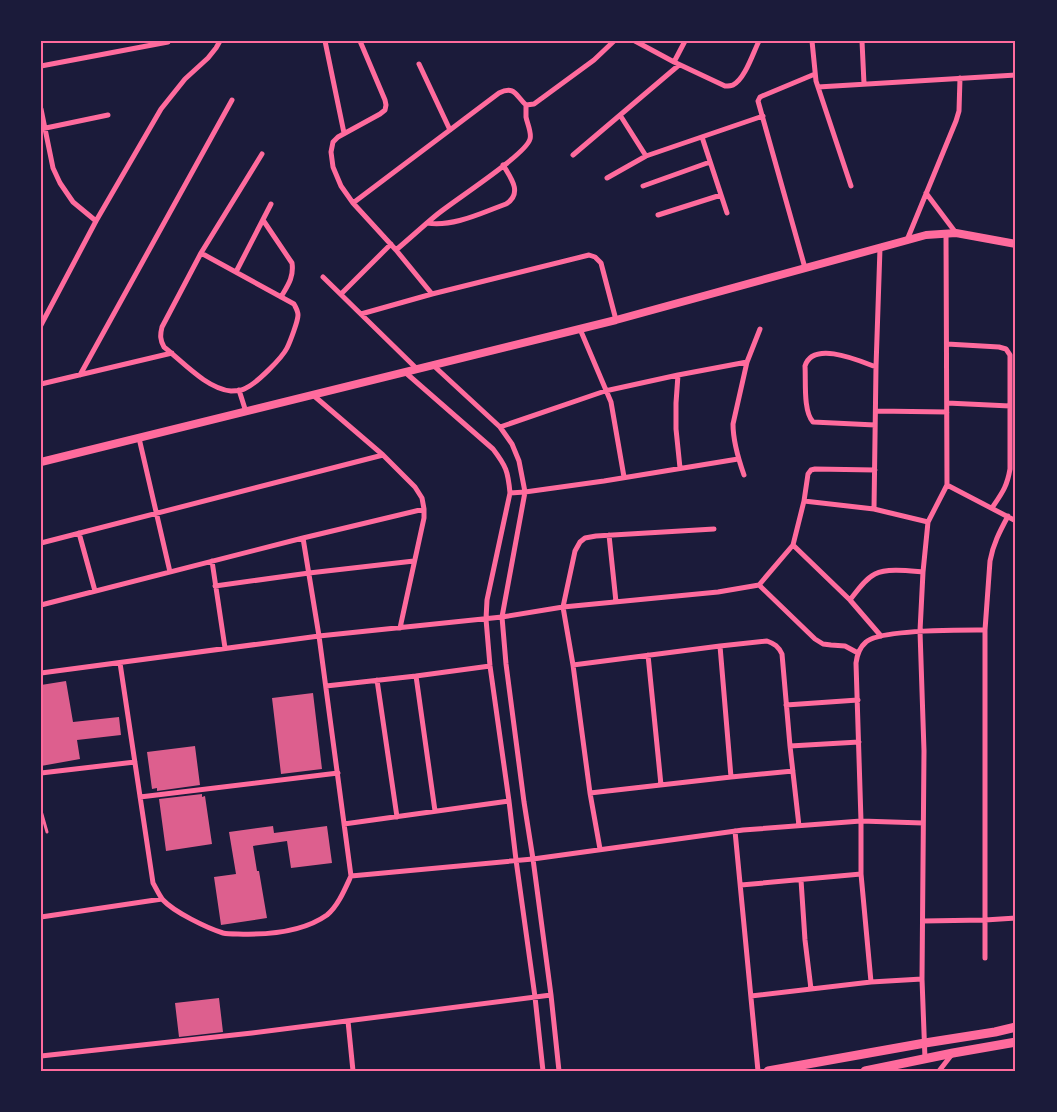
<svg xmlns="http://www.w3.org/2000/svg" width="1057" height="1112" viewBox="0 0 1057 1112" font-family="'Golos Text',sans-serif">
<rect width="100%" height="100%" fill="#1b1b3a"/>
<!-- building -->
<path fill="#dd5f8e" d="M66,681L73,722L119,717L121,735L77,740L80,759L41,766V685Z
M313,693L322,769L281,774L272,698Z
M195,746L200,785L157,791V788L152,789L147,752Z
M202,794V797L205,796L212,844L166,851L159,799Z
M273,826L274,833L327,826L332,863L291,868L287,841L253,846L257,871H259L267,918L221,925L214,877L236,874L229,832Z
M219,998L223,1032L179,1037L175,1003Z"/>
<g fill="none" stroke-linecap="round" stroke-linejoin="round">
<!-- service -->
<path stroke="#ff6b9d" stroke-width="3" d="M41,811L47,832"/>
<!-- minor -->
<path stroke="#ff6b9d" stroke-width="5" d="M325,41L344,133
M360,41L385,100L386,105L385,110L380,114L338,137L333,142L331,152L333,167L341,186L353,203L396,250L432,294
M635,41L674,62L725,86C727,86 731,86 733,85C745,79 753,53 759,41
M812,41L816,81L851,186
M862,41L864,84
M674,62L685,41
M419,64L450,130
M41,66L168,42
M818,87L1016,75
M41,109L53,168L60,183L73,202L96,221
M620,115L646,156
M41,129L108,115
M702,137L727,213
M573,155L679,65
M607,178L646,156L763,116
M643,186L710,162
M926,193L956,233
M353,203L499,93C515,85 516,96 526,105L534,104L594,60L614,41
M658,215L721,195
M263,220L292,263C294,277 288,285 281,297
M427,223C454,227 481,213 506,204C523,193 511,178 503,165
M907,240L956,121L959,111L960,78
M396,250C409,239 421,228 434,217C450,203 526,155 530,139C532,133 527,123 526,117C526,113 526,109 526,105
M201,253L294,304C296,308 298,311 298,315C298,321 290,342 287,348C282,358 257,383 246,388C242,391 236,391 231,391C207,389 183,362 164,347C160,340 160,335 162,327L201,253L262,154
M805,268L758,101L760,97L815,74
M236,272L271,204
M323,277L417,369
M341,294L391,244
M361,314L432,294L589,255L595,257L601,263L616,320
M41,325L96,221L161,109L185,79L208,58L216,48L220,41
M580,329L611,402L624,477
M947,344L999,347L1006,349L1010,355V469C1007,487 1002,493 992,508
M434,366L500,427L512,444L519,461L525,492L502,617L506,664L524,802L533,859L551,995L559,1071
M406,373L493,449C506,466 508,471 510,493L487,600L486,619L490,666L509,801L516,860L535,997L543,1071
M80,375L232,100
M678,375L676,403V429L680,468
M41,384L172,353
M239,390L246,412
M313,395L383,455L415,487L422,498L424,509V518L400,628
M947,403L1010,406
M876,411L947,412
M875,425L813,422C803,411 806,381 805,366C813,340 860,361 876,367
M500,427L605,391L678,375L747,362
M139,438L170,572
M744,475C738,458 733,441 733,424L747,362L760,329
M947,485L1016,521
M510,493L525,492L604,481L738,459
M804,501L874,509L928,522
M874,509L876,367L880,248
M79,533L95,591
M609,535L616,602
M41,543L383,455
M793,545L850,600L881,636
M212,561L225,648
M759,585L815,639L823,644L831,645L845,646L858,653
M215,586L309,573L414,561
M850,600C857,591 865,579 875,574C887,568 910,571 923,572
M41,605L303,538L424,509
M720,646L731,777
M648,655L661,785
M120,663L153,883C156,888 159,895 163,900C174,912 207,928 223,933C227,934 233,934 238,934C267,935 303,932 327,915C338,906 345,889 351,876L319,636L303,538
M573,665L720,646L767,641C775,644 778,646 782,654L790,746L799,826
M41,673L319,636L502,617L563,607L718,592L759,585L793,545L804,501L808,474L811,470L815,469L875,470
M416,676L435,811
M377,680L397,817
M326,686L416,676L490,666
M786,705L858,700
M790,746L859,742
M41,773L135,762
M590,793L731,777L793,771
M140,797L338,773
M344,824L509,801
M735,831L758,1071
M600,849L590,793L573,665L563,607L575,551L580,542L585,538L596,536L714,529
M351,876L533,859L743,830L861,821L923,823
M801,880L805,940L811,989
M741,885L861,874
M41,917L162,899
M923,921L985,920L1016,918
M985,958V630L990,561C993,544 1000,531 1008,516
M871,982L861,874V821L856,663C857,655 860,647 866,642C880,629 963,630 985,630
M751,996L871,982L922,979
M348,1021L353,1071
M41,1056L252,1033L551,995
M925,1059L922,979L924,751L920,631L923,572L928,522L947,485L946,233
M939,1071L953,1053"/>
<!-- tertiary -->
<path stroke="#ff6b9d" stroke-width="8" d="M41,462L616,320L926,235L956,233L1016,244"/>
<!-- secondary -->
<path stroke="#ff6b9d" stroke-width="9" d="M768,1071L925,1043L995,1032L1016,1027
M865,1071L953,1053L1016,1042"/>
</g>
<!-- border -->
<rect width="1057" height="1112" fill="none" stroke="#1b1b3a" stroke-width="85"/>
<rect x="42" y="42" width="972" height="1028" fill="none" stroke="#ff6b9d" stroke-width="2"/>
</svg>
